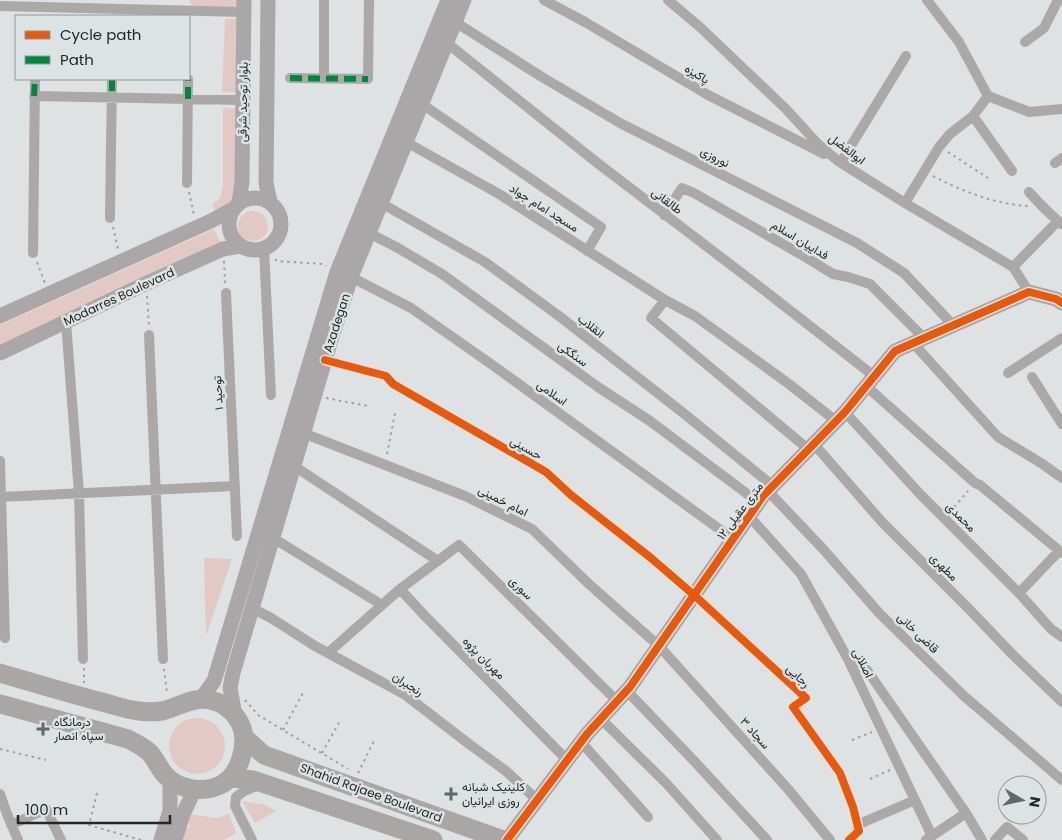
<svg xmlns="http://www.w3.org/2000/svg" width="1062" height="840" viewBox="0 0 1062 840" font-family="Poppins,Vazirmatn,sans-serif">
<rect width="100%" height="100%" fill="#dee2e3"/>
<!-- green -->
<path fill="#e2c9c6" d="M189,0H237V7L192,6Z
M225,19H239L236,92H222Z
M223,108H237L238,176L232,203L218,213L214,210L212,204L220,198L223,186Z
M238 226a15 15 0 1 1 30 0a15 15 0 1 1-30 0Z
M214,229L222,246L0,348V325Z
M204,558L232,559L206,636Z
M169 746a28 28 0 1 1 56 0a28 28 0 1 1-56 0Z
M242,801L266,805L276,811L255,823Z
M187,814L217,818L229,814L236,833L224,840H182L181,832L190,827Z"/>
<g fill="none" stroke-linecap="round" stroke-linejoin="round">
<!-- path -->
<path stroke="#a2a09f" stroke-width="2" stroke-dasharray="2.5 4" stroke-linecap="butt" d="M189,35V20
M948,152L988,178
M933,176C962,191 994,204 1028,206
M189,192L194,215
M113,227L118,249
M275,259L277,261L324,264L326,266
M224,261L225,284
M37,262L45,283
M147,296L149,326
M326,398L368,406
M387,454L395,413
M950,512L968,491
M84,668V683
M164,669L167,694
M245,700L258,715L348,769
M283,730L304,691
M852,740L872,732
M0,749L46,760
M322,753L341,719
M358,773L375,739
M870,779L890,770
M97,793L89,825L141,840"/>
<!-- street -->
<path stroke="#ada8a8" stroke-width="10" d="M544,0L585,22L708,95L824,154
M668,0L701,28L786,109L817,143L838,161L905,203L1013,267L1029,292
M927,0L959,42L988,96L1029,112L1062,109
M0,6L244,12
M455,22L542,77L620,123L857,243L904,273L953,325
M1025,42L1044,28L1058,0
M447,43L600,165L760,287L874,376
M290,78L368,79L369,0
M324,78V0
M34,96L243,100
M422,104L601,227L587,251
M973,116L1012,171
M406,142L499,194L665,300L695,316L789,384L836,421
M837,160L841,162L906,56
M1055,163L1062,158
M187,183L188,79
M1029,192L1042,206L1061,224
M381,203L485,262L559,316L682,412L773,486
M905,203L939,147L950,134L973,116L988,96
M664,215L682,188L694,193L807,258L833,274L848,277L870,284L924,338
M110,218L112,79
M369,233L398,248L442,274L598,387L650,421L758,502
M264,249L271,395
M33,253L35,79
M1013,267L1058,221
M351,277L411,308L491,364L733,539
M226,293L237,536
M665,300L651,318L808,449
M66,322L79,493L83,659
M149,335L163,659
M913,343L998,437L1041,463L1062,478
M325,360L386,376L393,384L546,472L571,495L651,558L694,595L806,698L793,707L840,773L853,807L859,831L849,840
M1008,373L1062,338
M1032,377L1062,424
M866,386L975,483L980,485L1062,553
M845,412L920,494L1019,593L1051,629L1062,637
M303,433L465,496L532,529L590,585L659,646L788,789L830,840
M814,444L882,522L969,609L1012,654L1062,702
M0,461L5,638
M294,466L438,561
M768,491L823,549L880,614L964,696L1062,780
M0,497L235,486
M749,516L801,574L848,659L932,836
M273,538L382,605
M400,589L459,545L617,701
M1019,593L1059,551
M252,608L271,618L315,646L404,694L469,744L506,771L537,800
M328,653L400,589L423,614L567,760
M848,659L867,670L966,813L982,840
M627,691L696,763L767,840
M601,719L666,783L717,840
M581,742L648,817
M0,794L7,814L18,840
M11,825L46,809L61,840
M857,825L915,800
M252,840L235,806L236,797L244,791L259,785
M926,840L966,813
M995,840L1007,827L1023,840"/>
<!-- secondary -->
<path stroke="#aba6a7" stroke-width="15" d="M268,0L266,183L270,202
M229 224a26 26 0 1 1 52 0a26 26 0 1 1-52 0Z
M239,203L242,182L244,0
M0,316L211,221L233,209
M0,353L147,283L223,249L240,246
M201,699L214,681L337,272L448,0
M235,715L230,688L233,673L330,343L351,277L464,0
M161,840L170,811V780
M175,840L183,814L195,789
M507,840L587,734L630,687L763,496L845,412L895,351L1029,292L1056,299L1062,303"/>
<!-- highway -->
<path stroke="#aaa6a6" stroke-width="19" d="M0,673C34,683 68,693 102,702C114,705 127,710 139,711C146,712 155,712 162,711C182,706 195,694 217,702C232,708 244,723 244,740C243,756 239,773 224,783C206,794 180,791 165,775C159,768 156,760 150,753C144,747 136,743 128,739L0,704
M244,737L264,755L503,840
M231,778L253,780L433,840"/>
<!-- quiet -->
<path stroke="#00873e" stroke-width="6" stroke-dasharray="12 6" stroke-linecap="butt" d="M290,78L368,79
M112,79V97
M34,96L35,79
M188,99V79"/>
<!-- cycleway casing -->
<g stroke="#dce3e5" stroke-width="11">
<path id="cycleway" d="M325,360L386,376L393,384L546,472L571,495L651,558L694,595L806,698L793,707L840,773L853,807L859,831L849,840
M507,840L587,734L630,687L763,496L845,412L895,351L1029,292L1056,299L1062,303"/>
</g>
<!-- cycleway -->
<use href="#cycleway" stroke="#e8590c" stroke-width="8"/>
</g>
<!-- markers -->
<g fill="#656869" stroke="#dce3e5" stroke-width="2">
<path d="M40.5 721.5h5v5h5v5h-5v5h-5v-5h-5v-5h5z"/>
<path d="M448.5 786.5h5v5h5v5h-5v5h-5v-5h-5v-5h5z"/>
</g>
<g text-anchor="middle" stroke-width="5" stroke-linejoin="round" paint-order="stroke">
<!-- street labels -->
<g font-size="12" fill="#242728" stroke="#dce3e5">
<text transform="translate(697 74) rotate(31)" y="4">پاکیزه</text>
<text transform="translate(243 102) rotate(-89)" y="4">بلوار توحید شرقی</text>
<text transform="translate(847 149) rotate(37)" y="4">ابوالفضل</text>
<text transform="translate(715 157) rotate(27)" y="4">نوروزی</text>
<text transform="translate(667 201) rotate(37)" y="4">طالقانی</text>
<text transform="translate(544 208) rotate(32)" y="4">مسجد امام جواد</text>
<text transform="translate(800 240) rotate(31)" y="4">فداییان اسلام</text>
<text transform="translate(119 297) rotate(-25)" y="4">Modarres Boulevard</text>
<text transform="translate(337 323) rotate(-72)" y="4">Azadegan</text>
<text transform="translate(591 326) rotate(38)" y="4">انقلاب</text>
<text transform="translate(573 354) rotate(36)" y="4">سنگکی</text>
<text transform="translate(218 393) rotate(-93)" y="4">توحید ۱</text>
<text transform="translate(552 393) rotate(36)" y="4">اسلامی</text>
<text transform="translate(526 448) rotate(30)" y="4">حسینی</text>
<text transform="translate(503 501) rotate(27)" y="4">امام خمینی</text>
<text transform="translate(740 511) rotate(-53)" y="4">۱۲ متری عقیلی</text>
<text transform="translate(961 517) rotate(45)" y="4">محمدی</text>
<text transform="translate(944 567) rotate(45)" y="4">مطهری</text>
<text transform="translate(521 588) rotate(45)" y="4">سوری</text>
<text transform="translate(918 633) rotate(44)" y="4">قاضی خانی</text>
<text transform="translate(484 658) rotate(45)" y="4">مهربان پژوه</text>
<text transform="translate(863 663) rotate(64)" y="4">اصلانی</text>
<text transform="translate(798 676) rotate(43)" y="4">رجایی</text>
<text transform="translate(408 684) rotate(33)" y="4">رنجبران</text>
<text transform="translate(755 733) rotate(48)" y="4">سجاد ۳</text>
<text transform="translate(371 793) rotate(20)" y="4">Shahid Rajaee Boulevard</text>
</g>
<!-- poi labels -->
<g font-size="12" fill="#242728" stroke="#dce3e5" text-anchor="start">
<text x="54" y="726">درمانگاه<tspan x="54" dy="14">سپاه انصار</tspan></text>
<text x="462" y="791">کلینیک شبانه<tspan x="462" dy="14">روزی ایرانیان</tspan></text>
</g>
</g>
<!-- legend -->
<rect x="15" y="15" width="175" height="65" fill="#dce3e5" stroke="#929899"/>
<rect x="25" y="31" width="25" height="8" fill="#e8590c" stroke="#929899"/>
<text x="60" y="40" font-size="15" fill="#242728">Cycle path</text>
<rect x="25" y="56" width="25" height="8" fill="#00873e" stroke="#929899"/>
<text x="60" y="65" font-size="15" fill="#242728">Path</text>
<!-- north arrow -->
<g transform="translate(1022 800) rotate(99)"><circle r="24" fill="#dce3e5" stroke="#929899"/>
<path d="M0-4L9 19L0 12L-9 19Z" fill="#656869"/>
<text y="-8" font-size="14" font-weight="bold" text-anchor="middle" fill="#242728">N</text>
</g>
<!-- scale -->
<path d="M18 815v8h152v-8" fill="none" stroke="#242728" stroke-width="2.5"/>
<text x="25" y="815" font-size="15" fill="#242728" stroke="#dce3e5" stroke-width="4" paint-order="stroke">100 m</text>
</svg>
